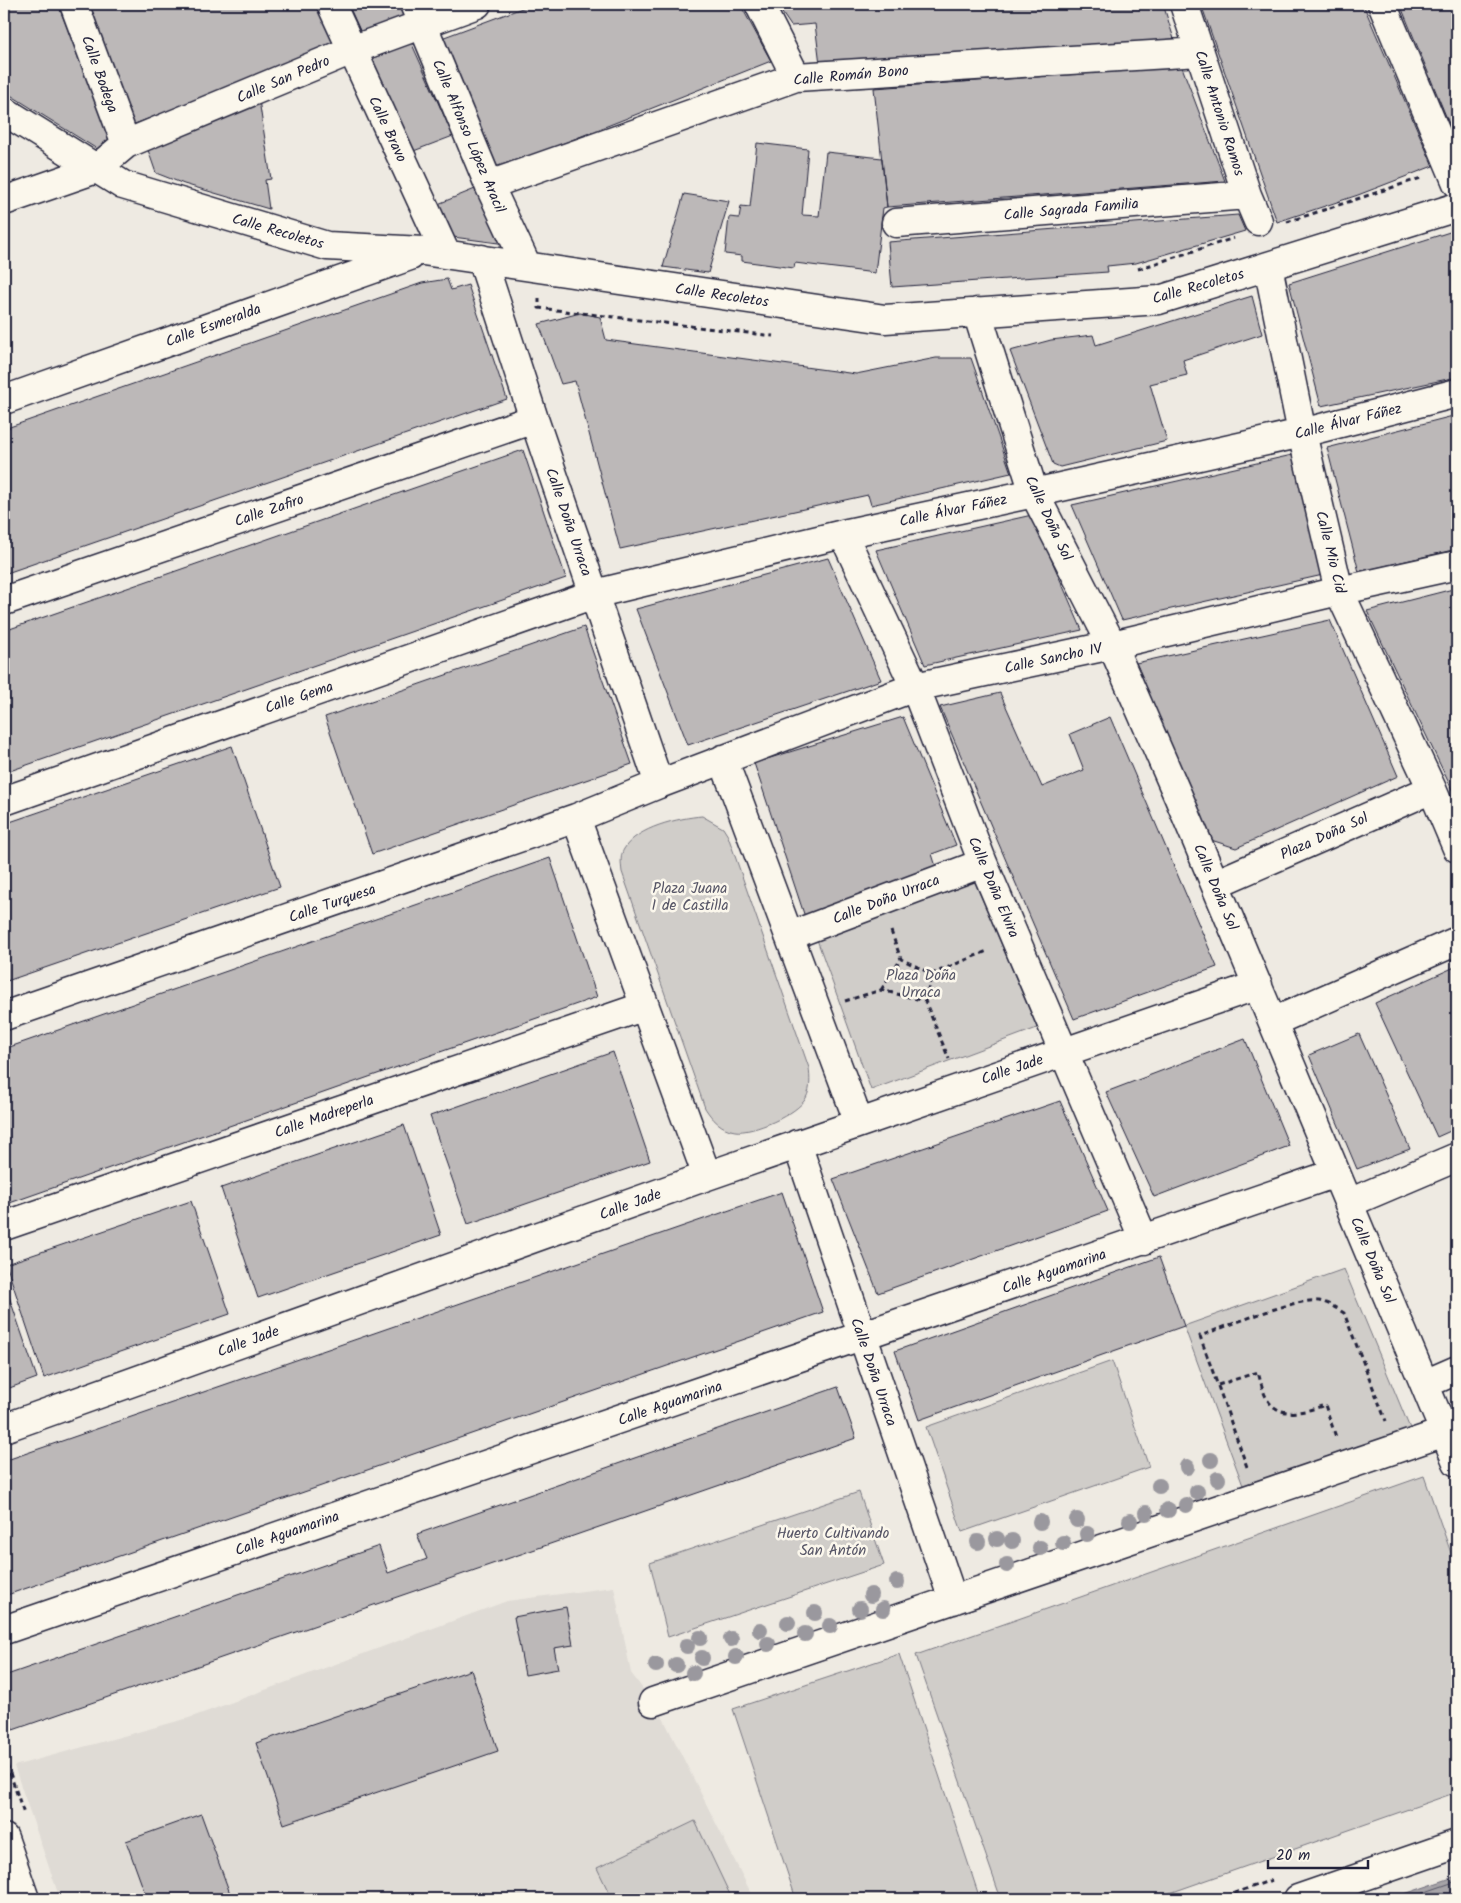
<svg xmlns="http://www.w3.org/2000/svg" width="1461" height="1903" viewBox="0 0 1461 1903" font-family="Kalam,sans-serif">
<rect width="100%" height="100%" fill="#eeeae2"/>
<filter id="ink" filterUnits="userSpaceOnUse"><feTurbulence type="fractalNoise" baseFrequency=".02" numOctaves="2"/><feDisplacementMap in="SourceGraphic" scale="10" xChannelSelector="R" yChannelSelector="G"/><feConvolveMatrix kernelMatrix="1 2 1 2 8 2 1 2 1" color-interpolation-filters="sRGB"/></filter>
<g filter="url(#ink)">
<!-- built -->
<path fill="#dfdbd5" d="M614,1587L631,1673L660,1712L754,1899H60L14,1766L189,1718L507,1601Z"/>
<!-- green -->
<path fill="#d0cdc9" stroke="#797882" d="M702,816L723,828L728,836L809,1068C810,1078 811,1088 806,1098C798,1114 752,1134 735,1131C721,1129 712,1119 705,1108L622,872C621,864 620,855 624,849C637,827 679,818 702,816Z
M973,878L1037,1028L871,1090L815,934Z
M1344,1269L1416,1443L1248,1499L1184,1326Z
M1112,1361L1149,1467L962,1532L926,1427Z
M1424,1476L1457,1570V1792L1153,1899H1001L916,1655Z
M859,1492L884,1565L668,1637L650,1563Z
M899,1654L980,1899H796L733,1709Z
M695,1821L732,1899H612L597,1868Z"/>
<!-- water -->
<path fill="#a6a3a7" stroke="#716f7c" d="M1457,1876V1899H1390Z"/>
<g fill="none" stroke-linecap="round" stroke-linejoin="round">
<!-- shore -->
<path stroke="#575666" stroke-width="1" d="M1405,1899L1457,1881"/>
</g>
<!-- building -->
<path fill="#bcb8b8" stroke="#22223b" d="M4,4H58L111,141L97,149L4,91Z
M87,4H315L336,47L132,125Z
M348,4H400L405,19L362,35Z
M533,4H740L771,61L491,172L439,39Z
M776,4H1163L1174,39L820,64L815,24L791,26Z
M1201,4H1363L1433,166L1358,195L1277,222Z
M1400,4H1457V143Z
M411,42L453,136L411,152L368,57Z
M1182,67L1225,181L887,207L874,88Z
M259,100L271,179L265,180L269,209L184,184L156,173L148,150Z
M757,143L808,149L802,215L819,216L826,152L882,158L887,207L883,208L875,273L795,263L794,268L742,261V256L725,254L729,217L739,218L741,206L750,207Z
M480,187L506,244L453,237L438,204Z
M684,194L729,201L708,273L663,267Z
M1238,215L1245,231L1136,263L1107,266L1108,272L892,287L888,242Z
M1456,230L1457,377L1321,406L1289,283Z
M447,279L451,290L468,285L507,399L4,574V429L422,283Z
M1252,296L1262,334L1183,360L1187,375L1150,384L1167,441L1060,467L1053,464L1010,351L1051,340L1093,335L1096,345Z
M580,313L600,317L606,340L856,374L936,358H971L1011,473L871,505L868,495L620,549L575,381L561,384L539,324Z
M1457,415V549L1359,572L1327,448Z
M523,450L566,578L4,773V631Z
M1292,455L1323,575L1122,620L1072,505Z
M1032,515L1082,630L925,665L876,550Z
M828,558L881,680L688,745L636,609Z
M1457,588V800L1367,611Z
M1330,620L1398,776L1236,848L1211,840L1136,663Z
M584,627L632,764L372,854L325,717Z
M1000,693L1042,787L1084,770L1070,734L1110,717L1217,967L1074,1019L940,707Z
M903,717L956,845L932,854L938,873L806,920L754,763Z
M232,746L280,887L4,982V824Z
M550,858L597,997L4,1205V1049Z
M1457,966V1128L1437,1137L1375,1003Z
M1359,1034L1410,1149L1357,1169L1309,1055Z
M1245,1039L1289,1146L1154,1197L1106,1092Z
M613,1052L650,1161L468,1224L430,1116Z
M1060,1101L1108,1211L878,1293L833,1179Z
M404,1125L441,1235L258,1298L221,1188Z
M782,1192L823,1312L4,1596V1461Z
M191,1201L230,1314L44,1378L6,1264Z
M1159,1257L1184,1326L919,1420L895,1351Z
M4,1282L37,1378L4,1390Z
M838,1387L856,1438L13,1730L4,1702V1676L379,1546L388,1573L427,1559L417,1534Z
M566,1607L573,1645L554,1648L558,1669L525,1675L514,1617Z
M471,1670L498,1751L284,1824L256,1743Z
M201,1814L232,1899H147L126,1841Z"/>
<g fill="none" stroke-linecap="round" stroke-linejoin="round">
<!-- minor casing -->
<g stroke="#22223b" stroke-width="31">
<path id="minor" d="M74,4L126,144
M331,4L446,254
M414,4L489,185L527,266
M759,4L796,77
M1184,4L1247,195L1258,221
M1382,4L1457,183
M4,111L123,185L327,246L423,251L885,319L1159,300L1457,207
M489,185L796,77L1200,52
M4,201L96,169L126,144L352,50L477,4
M896,223L1247,195
M482,259L534,419L659,784
M1268,266L1302,433L1339,591L1432,789L1457,848
M977,312L1034,493L1112,645L1178,796L1457,1462
M4,400L410,256
M843,534L915,687L983,863L1144,1240
M4,601L534,419
M723,759L859,1123
M4,801L594,594L843,534L1034,493L1302,433L1457,393
M576,818L707,1176
M1215,884L1432,789
M789,936L983,863
M4,1016L576,818L659,784L915,687L1112,645L1339,591L1457,565
M1273,1022L1457,941
M797,1144L953,1600
M1349,1203L1457,1157
M4,1226L645,1006
M1425,1384L1457,1370
M4,1428L707,1176L1258,985
M4,1630L1336,1173
M653,1702L1445,1432"/>
</g>
<!-- major casing -->
<g stroke="#22223b" stroke-width="31">
<path id="major" d="M4,1838L25,1899
M1298,1899L1457,1844"/>
</g>
<!-- path -->
<path stroke="#22223b" stroke-width="3" stroke-dasharray="5 4" stroke-linecap="butt" d="M1287,222L1421,178
M1138,269L1234,238
M539,298V308L773,336
M891,931L901,959L932,974
M881,990L901,959
M845,1001L881,990L925,1001L949,1059
M925,1001L932,974L987,951
M1218,1385L1258,1372C1260,1379 1262,1388 1265,1395C1276,1421 1305,1412 1325,1405L1336,1437
M1247,1467L1200,1336C1225,1327 1297,1297 1319,1301C1329,1303 1336,1308 1344,1313L1386,1421
M4,1756L24,1814
M1217,1899L1272,1880"/>
<!-- minor -->
<use href="#minor" stroke="#fbf7ec" stroke-width="28"/>
<!-- major -->
<use href="#major" stroke="#fbf7ec" stroke-width="28"/>
</g>
<!-- trees -->
<g fill="#9a989e">
<circle cx="1211" cy="1460" r="8"/>
<circle cx="1187" cy="1467" r="8"/>
<circle cx="1218" cy="1479" r="8"/>
<circle cx="1159" cy="1486" r="8"/>
<circle cx="1197" cy="1492" r="8"/>
<circle cx="1186" cy="1505" r="8"/>
<circle cx="1168" cy="1510" r="8"/>
<circle cx="1146" cy="1513" r="8"/>
<circle cx="1077" cy="1520" r="8"/>
<circle cx="1130" cy="1521" r="8"/>
<circle cx="1040" cy="1522" r="8"/>
<circle cx="1087" cy="1534" r="8"/>
<circle cx="997" cy="1539" r="8"/>
<circle cx="1012" cy="1541" r="8"/>
<circle cx="978" cy="1542" r="8"/>
<circle cx="1063" cy="1543" r="8"/>
<circle cx="1040" cy="1548" r="8"/>
<circle cx="1007" cy="1565" r="8"/>
<circle cx="897" cy="1582" r="8"/>
<circle cx="871" cy="1595" r="8"/>
<circle cx="860" cy="1609" r="8"/>
<circle cx="883" cy="1609" r="8"/>
<circle cx="815" cy="1613" r="8"/>
<circle cx="788" cy="1623" r="8"/>
<circle cx="830" cy="1626" r="8"/>
<circle cx="760" cy="1630" r="8"/>
<circle cx="805" cy="1634" r="8"/>
<circle cx="700" cy="1638" r="8"/>
<circle cx="731" cy="1639" r="8"/>
<circle cx="768" cy="1644" r="8"/>
<circle cx="687" cy="1646" r="8"/>
<circle cx="736" cy="1657" r="8"/>
<circle cx="702" cy="1658" r="8"/>
<circle cx="656" cy="1665" r="8"/>
<circle cx="676" cy="1665" r="8"/>
<circle cx="693" cy="1673" r="8"/>
</g>
</g>
<g text-anchor="middle" stroke-width="5" stroke-linejoin="round" paint-order="stroke">
<!-- street labels -->
<g font-size="15" fill="#22223b" stroke="#fbf7ec">
<text transform="translate(100 74) rotate(70)" y="5">Calle Bodega</text>
<text transform="translate(851 75) rotate(-5)" y="5">Calle Román Bono</text>
<text transform="translate(283 79) rotate(-23)" y="5">Calle San Pedro</text>
<text transform="translate(1220 113) rotate(72)" y="5">Calle Antonio Ramos</text>
<text transform="translate(388 129) rotate(65)" y="5">Calle Bravo</text>
<text transform="translate(469 136) rotate(67)" y="5">Calle Alfonso López Aracil</text>
<text transform="translate(1071 209) rotate(-5)" y="5">Calle Sagrada Familia</text>
<text transform="translate(278 231) rotate(16)" y="5">Calle Recoletos</text>
<text transform="translate(1198 286) rotate(-16)" y="5">Calle Recoletos</text>
<text transform="translate(722 295) rotate(8)" y="5">Calle Recoletos</text>
<text transform="translate(213 325) rotate(-20)" y="5">Calle Esmeralda</text>
<text transform="translate(1348 421) rotate(-14)" y="5">Calle Álvar Fáñez</text>
<text transform="translate(269 510) rotate(-19)" y="5">Calle Zafiro</text>
<text transform="translate(953 510) rotate(-12)" y="5">Calle Álvar Fáñez</text>
<text transform="translate(1049 518) rotate(65)" y="5">Calle Doña Sol</text>
<text transform="translate(569 522) rotate(71)" y="5">Calle Doña Urraca</text>
<text transform="translate(1331 552) rotate(76)" y="5">Calle Mio Cid</text>
<text transform="translate(1053 658) rotate(-12)" y="5">Calle Sancho IV</text>
<text transform="translate(299 697) rotate(-19)" y="5">Calle Gema</text>
<text transform="translate(1324 836) rotate(-24)" y="5">Plaza Doña Sol</text>
<text transform="translate(994 887) rotate(67)" y="5">Calle Doña Elvira</text>
<text transform="translate(1216 887) rotate(67)" y="5">Calle Doña Sol</text>
<text transform="translate(886 899) rotate(-21)" y="5">Calle Doña Urraca</text>
<text transform="translate(332 903) rotate(-19)" y="5">Calle Turquesa</text>
<text transform="translate(1012 1069) rotate(-19)" y="5">Calle Jade</text>
<text transform="translate(324 1116) rotate(-19)" y="5">Calle Madreperla</text>
<text transform="translate(630 1204) rotate(-20)" y="5">Calle Jade</text>
<text transform="translate(1373 1260) rotate(67)" y="5">Calle Doña Sol</text>
<text transform="translate(1054 1271) rotate(-19)" y="5">Calle Aguamarina</text>
<text transform="translate(248 1341) rotate(-20)" y="5">Calle Jade</text>
<text transform="translate(874 1372) rotate(71)" y="5">Calle Doña Urraca</text>
<text transform="translate(670 1403) rotate(-19)" y="5">Calle Aguamarina</text>
<text transform="translate(287 1533) rotate(-19)" y="5">Calle Aguamarina</text>
</g>
<!-- park labels -->
<g font-size="15" fill="#565566" stroke="#fbf7ec">
<text x="690" y="893">Plaza Juana<tspan x="690" dy="17">I de Castilla</tspan></text>
<text x="921" y="980">Plaza Doña<tspan x="921" dy="17">Urraca</tspan></text>
<text x="833" y="1538">Huerto Cultivando<tspan x="833" dy="17">San Antón</tspan></text>
</g>
</g>
<!-- margin -->
<rect width="1461" height="1903" fill="none" stroke="#fbf7ec" stroke-width="20"/>
<rect x="10" y="10" width="1441" height="1883" fill="none" stroke="#22223b" stroke-width="2" filter="url(#ink)"/>
<!-- scale -->
<path d="M1268 1860v8h100v-8" fill="none" stroke="#22223b" stroke-width="2.5"/>
<text x="1276" y="1860" font-size="15" fill="#22223b" stroke="#fbf7ec" stroke-width="4" paint-order="stroke">20 m</text>
</svg>
